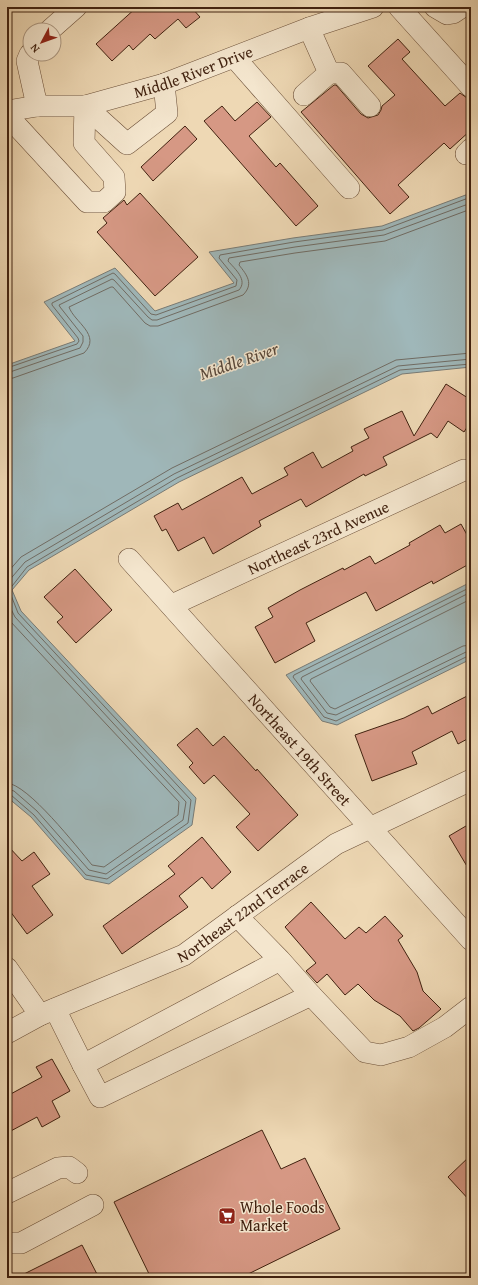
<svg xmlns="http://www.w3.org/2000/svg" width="478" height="1285" viewBox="0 0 478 1285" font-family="'Gentium Book Plus',serif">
<rect width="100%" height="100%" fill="#eed8b4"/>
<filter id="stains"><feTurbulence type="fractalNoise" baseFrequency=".005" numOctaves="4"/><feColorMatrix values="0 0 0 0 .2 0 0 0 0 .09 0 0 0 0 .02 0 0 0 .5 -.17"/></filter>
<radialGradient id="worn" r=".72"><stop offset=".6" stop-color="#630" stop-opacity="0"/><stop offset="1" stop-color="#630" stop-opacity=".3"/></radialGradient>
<!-- water -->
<path fill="#9fb7b9" stroke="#797b75" d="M471,193V367L402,374L179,482L29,570L12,590L21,611L196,798L192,825L109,884L85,879L31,817L7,797V365L75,341L44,302L115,268L155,311L234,283L209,252L293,238L382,226Z
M471,582V659L337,725L322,721L286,675Z"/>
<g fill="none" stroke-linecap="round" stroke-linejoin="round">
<!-- shore -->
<path stroke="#706c64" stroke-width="1" d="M7,368L77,344L79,341L78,338L52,305V303L113,273L115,274L151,314L156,315L236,286L237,280L219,258L220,255L294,242L383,230L471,197
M7,373L80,348L83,342V336L60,307L59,305L112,279L114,280L148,317L152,320H157L239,290C248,280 235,269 228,261L229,258L295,247L384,235L471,203
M7,379L13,378L84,353C102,335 74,322 69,307L111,287H113L145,323L150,326H158L243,295C254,284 247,275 239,265L240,262L295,253L385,241L471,209
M7,573L21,557L172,468L396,360L471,353
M7,583L25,562L174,474L398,366L471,359
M471,587L294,675L293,677L324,717L336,721L468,656H471
M471,592L302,677L301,679L327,713L336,715L466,652L471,651
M471,599L311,679L310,681L330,707L335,709L463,646L471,645
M7,601L15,617L186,802L183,820L106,874L89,870L37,811L14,791L7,789
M7,615L10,621L179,802L178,815L104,867L92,865C77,847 28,784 7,783
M7,794L11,795L34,815L86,875L107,879L188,823L191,800L18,613L9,590L27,567L177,478L400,370L471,364"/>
</g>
<!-- building -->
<path fill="#d69884" stroke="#412210" d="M137,7H191L200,17L186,28L178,19L155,39L150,34L133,50L129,45L112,61L96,44Z
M398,39L410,52L402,59L445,106L460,93L467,98L471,99V130L450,149L444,143L398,185L409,197L390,214L301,112L334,85H336L361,114L368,118L378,115L381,110L382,106L395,95L368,66Z
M257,102L271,117L249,136L276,167L280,163L318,206L296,226L204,121L222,106L235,121Z
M185,126L197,139L153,181L141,167Z
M140,193L198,257L155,296L97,232L107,223L103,218L124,200L127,205Z
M446,384L471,400V421L464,432L448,421L437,438L431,433L383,457L387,465L365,476L364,474L306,507L301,499L259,521L261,526L213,554L204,537L178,551L166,529L162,531L154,516L178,503L182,510L242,477L252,494L288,475L284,468L313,452L322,468L353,451L351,447L369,438L364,429L402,411L414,436Z
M461,524L471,542V563L433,584L432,581L376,611L366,592L306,623L315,641L275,663L255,627L273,617L268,608L300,590L343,568L344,570L370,556L375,564L410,545L409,543L440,525L445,533Z
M75,569L112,610L76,643L57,622L63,617L44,597Z
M471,694V737L458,744L452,731L412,752L417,764L372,781L355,735L404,718L428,706L432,714Z
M197,728L213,746L224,736L256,771L257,769L298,815L258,851L236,827L250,814L214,775L204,784L189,767L193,763L177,745Z
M471,823V873L449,836Z
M202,837L231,872L212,889L202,877L179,896L188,907L122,954L103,926L175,874L168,866Z
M7,845L22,861L34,852L50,874L32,886L53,915L27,934L7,907Z
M311,902L345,939L359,927L366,933L385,916L403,936L398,940L417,972L423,991L441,1009L419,1028L413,1031L400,1016L374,1000L358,984L345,995L327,974L317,983L306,971L316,963L285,927Z
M52,1059L70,1091L52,1101L60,1117L42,1127L37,1117L7,1133V1096L42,1077L36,1067Z
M262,1130L281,1169L305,1158L340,1229L240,1278H151L114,1202Z
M471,1155V1202L448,1177Z
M82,1245L99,1278H16Z"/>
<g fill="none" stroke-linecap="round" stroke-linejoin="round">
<!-- minor casing -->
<g stroke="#6c5039" stroke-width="22">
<g id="minor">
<path d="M399,7L471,87"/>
<path d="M435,7L447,14L453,13L462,7"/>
<path d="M50,30L76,7"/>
<path d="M30,54L27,61L37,106"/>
<path d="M235,58L349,188"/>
<path d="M329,73H341L370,106"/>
<path d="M304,95L329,73L309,28"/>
<path d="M85,106L127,144L167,113L164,84"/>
<path id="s1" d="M7,111L37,106H85L164,84L309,28L373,7"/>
<path d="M7,115L87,202H104L115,192L114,177L84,143L85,106"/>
<path d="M466,154L471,149"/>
<path id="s2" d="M129,559L471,940"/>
<path id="s3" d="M172,605L464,470"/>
<path d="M237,916L280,960L83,1065L100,1097L311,995L280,960"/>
<path d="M7,968L40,1015"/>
<path d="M311,995L365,1052L381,1055L409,1047L445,1027L471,1007"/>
<path d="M55,1009L83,1065"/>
<path id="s4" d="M7,1033L40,1015L184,955L336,844L471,780"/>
<path d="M7,1193L58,1168L69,1167L77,1173"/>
<path d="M7,1243H21L93,1205"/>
</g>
</g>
<!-- minor -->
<use href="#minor" stroke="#f4e6ce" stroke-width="21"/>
</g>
<!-- icons -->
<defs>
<g id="supermarket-square" transform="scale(0.9)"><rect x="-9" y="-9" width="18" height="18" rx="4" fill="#8f2418" stroke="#f4e6ce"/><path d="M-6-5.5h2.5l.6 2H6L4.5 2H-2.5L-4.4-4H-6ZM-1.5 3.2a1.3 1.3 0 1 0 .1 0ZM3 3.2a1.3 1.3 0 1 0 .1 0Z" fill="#fff"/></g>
</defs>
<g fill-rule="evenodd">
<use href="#supermarket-square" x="227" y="1216"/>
</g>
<g text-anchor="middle" stroke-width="3" stroke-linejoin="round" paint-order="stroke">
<!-- street labels -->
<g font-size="16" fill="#412210" stroke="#f4e6ce">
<text dy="6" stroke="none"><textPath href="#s1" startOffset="192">Middle River Drive</textPath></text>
<text dy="6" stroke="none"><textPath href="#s3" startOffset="161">Northeast 23rd Avenue</textPath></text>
<text dy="6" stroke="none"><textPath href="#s2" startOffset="256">Northeast 19th Street</textPath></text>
<text dy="6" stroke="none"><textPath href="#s4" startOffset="266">Northeast 22nd Terrace</textPath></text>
</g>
<!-- poi labels -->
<g font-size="16" fill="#412210" stroke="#f4e6ce" text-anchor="start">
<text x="240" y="1213">Whole Foods<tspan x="240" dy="18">Market</tspan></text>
</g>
<!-- water labels -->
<g font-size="17" font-style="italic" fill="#58473a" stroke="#f4e6ce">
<text transform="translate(239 361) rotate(-19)" y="6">Middle River</text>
</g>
</g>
<!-- margin -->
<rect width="478" height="1285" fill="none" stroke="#eed8b4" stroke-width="24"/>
<rect x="8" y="8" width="462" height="1269" fill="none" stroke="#412210" stroke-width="2"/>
<rect x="12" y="12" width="454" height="1261" fill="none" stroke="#412210"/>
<!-- north arrow -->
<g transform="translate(42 42) rotate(229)"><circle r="19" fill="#f4e6ce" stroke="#ac9882"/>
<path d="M0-3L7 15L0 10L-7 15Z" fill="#8f2418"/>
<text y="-6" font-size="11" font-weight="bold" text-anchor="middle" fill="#412210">N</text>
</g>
<rect width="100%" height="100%" filter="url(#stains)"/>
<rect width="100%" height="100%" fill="url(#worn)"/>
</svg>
